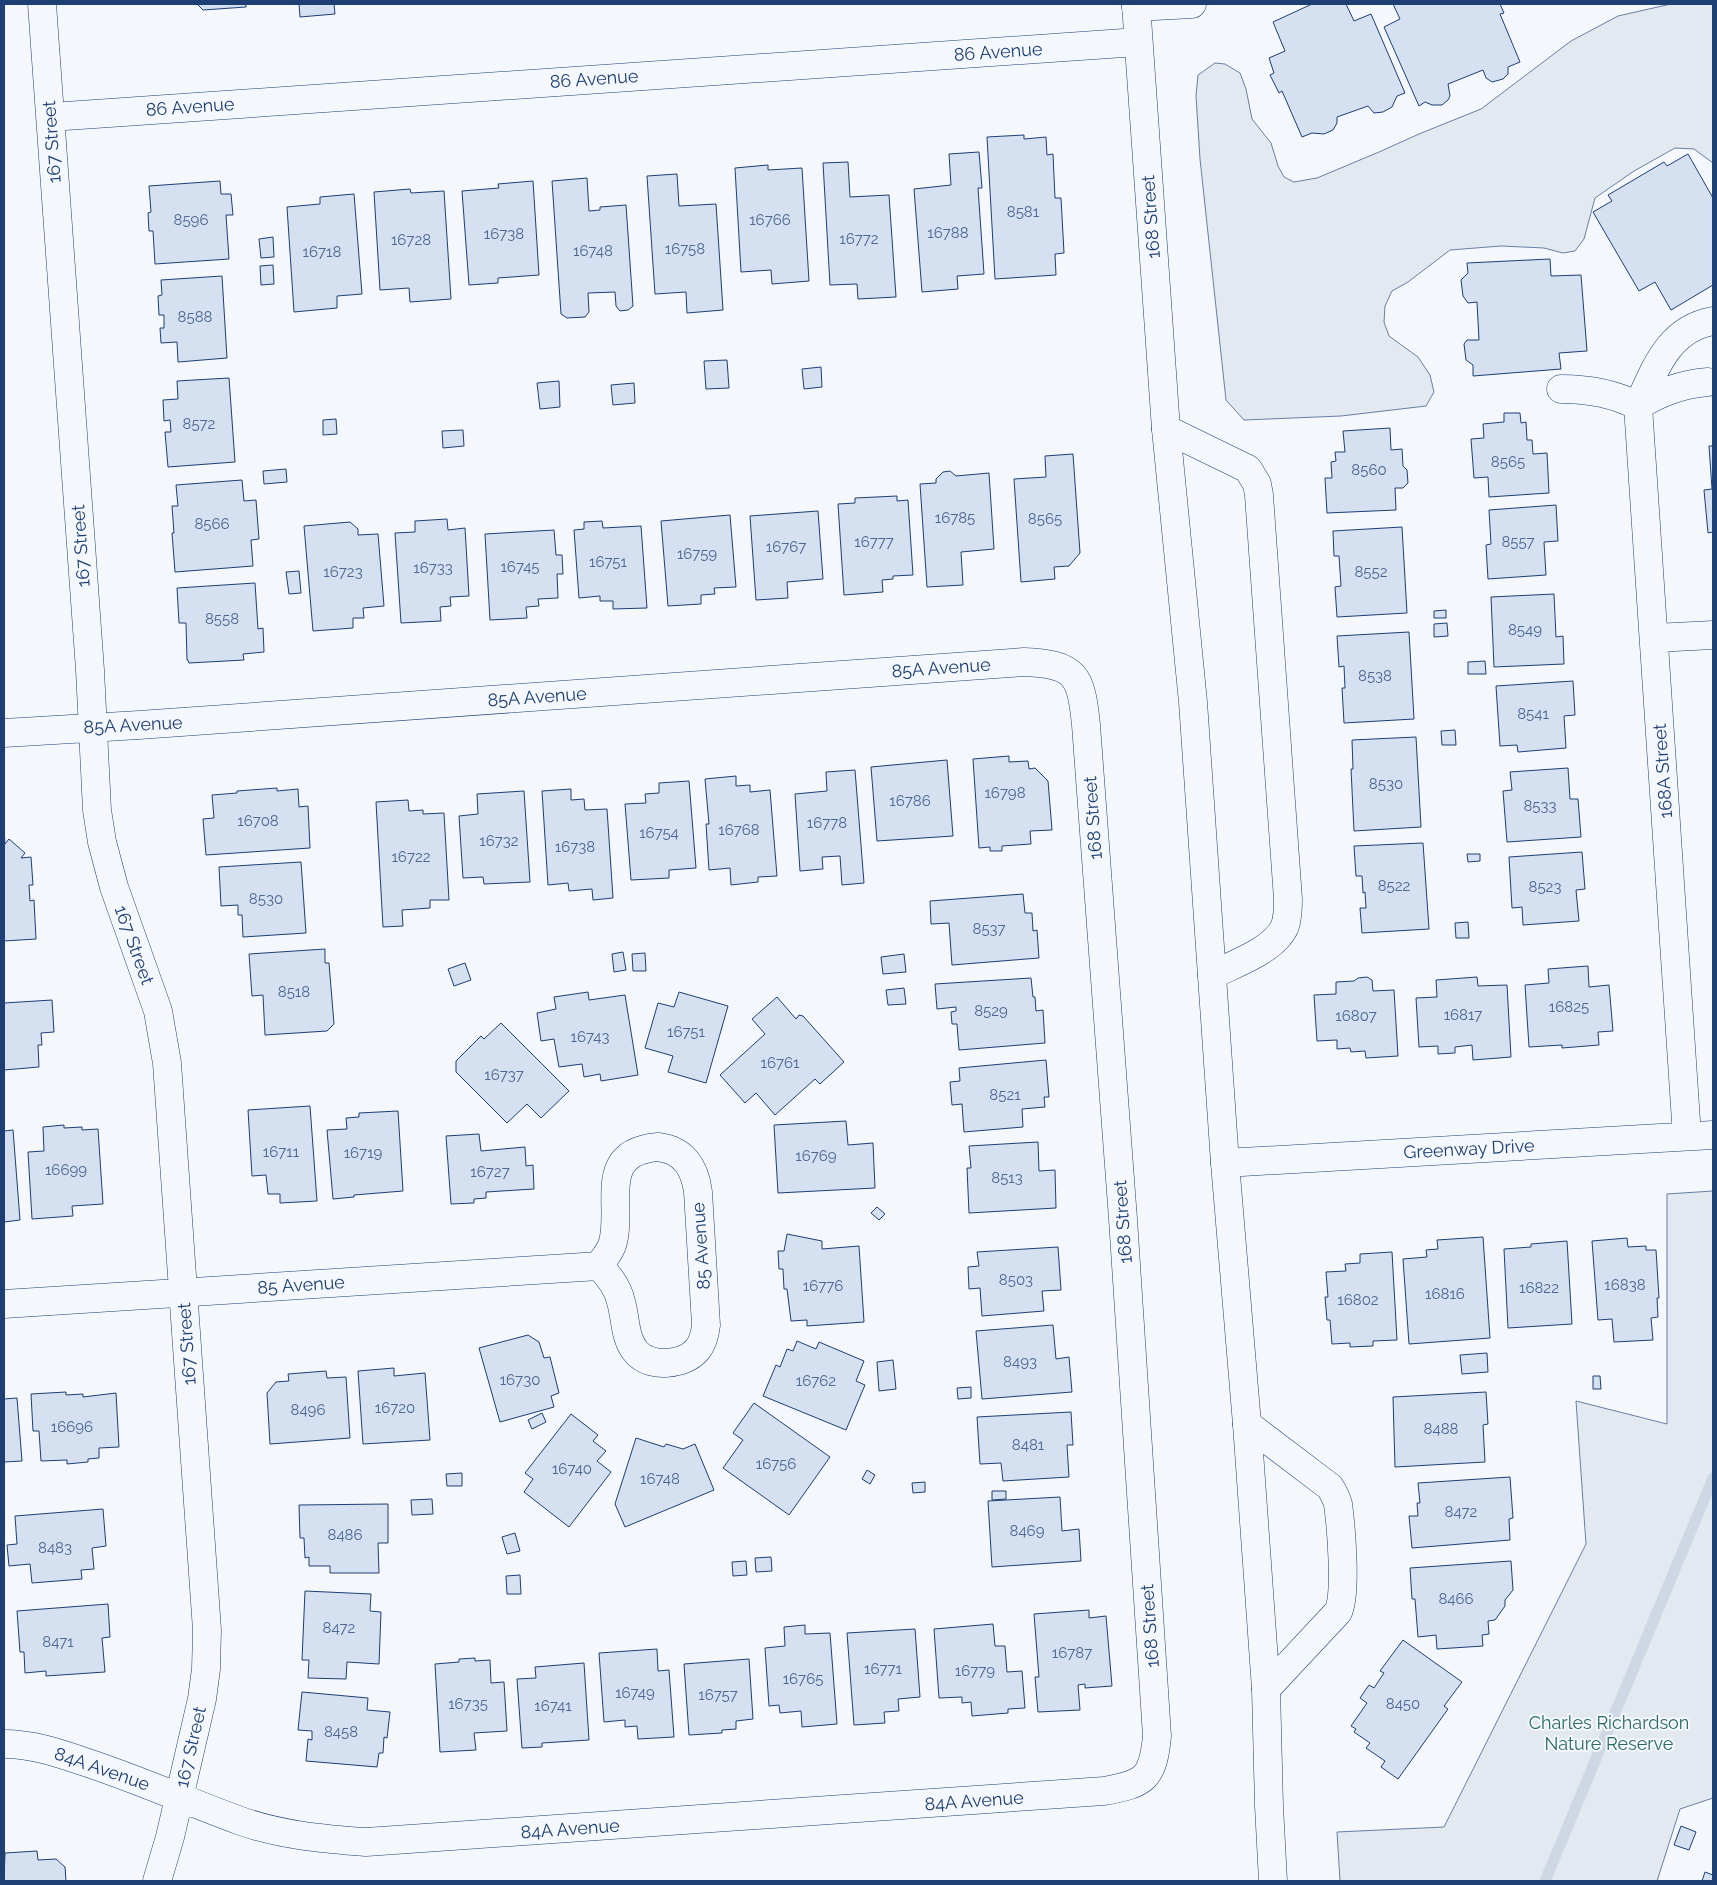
<svg xmlns="http://www.w3.org/2000/svg" width="1717" height="1885" viewBox="0 0 1717 1885" font-family="Raleway,sans-serif">
<rect width="100%" height="100%" fill="#f4f7fb"/>
<!-- green -->
<path fill="#e3e9f0" stroke="#687fa3" d="M1671,4H1713V163L1694,149L1675,148L1634,171L1595,198L1584,239L1575,251L1563,253L1544,248L1501,246L1450,250L1408,282L1392,291L1385,306L1384,322L1389,336L1418,357L1430,375L1434,392L1426,406L1341,416L1244,420L1226,400L1200,159L1196,96L1198,75L1215,63L1225,64L1240,73L1246,89L1252,119L1271,143L1278,166L1284,177L1294,182L1317,178L1379,152L1419,134L1481,109L1571,41L1618,16Z
M1713,1191V1798L1680,1809L1657,1881H1340L1337,1832L1444,1827L1586,1544L1576,1401L1667,1424V1194Z"/>
<g fill="none" stroke-linecap="round" stroke-linejoin="round">
<!-- stream -->
<path stroke="#cfd7e4" stroke-width="11" d="M1545,1881L1713,1478"/>
</g>
<!-- building -->
<path fill="#d5e0f0" stroke="#1d3f73" d="M197,4H246V7L203,10Z
M299,4H334L335,14L300,17Z
M1312,4H1346L1354,21L1371,14L1405,93L1397,96L1392,107L1383,112L1374,113L1368,106L1337,117V123L1333,130L1324,134L1312,133L1302,137L1282,91L1279,93L1270,75L1274,73L1269,58L1285,51L1273,22Z
M1393,4H1500L1504,13L1500,14L1520,62L1508,67V74L1503,79L1492,82L1486,78L1483,70L1448,84L1450,96L1448,100L1442,105H1432L1425,102L1419,106L1384,27L1400,19Z
M1024,135V139L1046,137L1047,155L1053,154L1055,198H1061L1064,253L1055,254L1056,275L995,279L987,137Z
M979,152L982,188H978L984,274L957,276L958,289L922,292L914,189L951,185L949,154Z
M1688,154L1713,198V285L1671,310L1655,282L1639,291L1593,212L1612,201L1608,195L1664,162L1667,166Z
M848,162L850,197L889,195L896,297L858,299L857,284L830,285L823,163Z
M768,165V170L802,168L809,281L772,284L771,270L741,272L735,168Z
M677,174L679,206L716,204L723,310L687,313L686,292L655,294L647,176Z
M587,178L589,211L600,210V207L626,205L633,306L628,310L620,311L616,306L615,292L588,293L589,312L585,317L567,318L561,314L552,181Z
M220,181L221,194H231L233,215H226L229,259L155,264L153,231H149L148,213L151,212L149,186Z
M533,181L539,275L498,278V283L469,285L462,191L499,188L498,184Z
M410,189L411,193L444,191L451,299L410,302L409,288L380,290L374,192Z
M354,194L362,294L337,296V308L294,312L287,207L320,204V197Z
M273,237L274,257L261,258L259,239Z
M1550,259L1551,276L1581,275L1587,351L1559,353L1561,369L1473,376V365L1466,360L1464,344L1467,340H1479L1477,302L1468,303L1463,296L1461,280L1468,273L1467,263Z
M273,265L274,284L261,285L260,266Z
M222,276L227,358L178,362L177,342L161,343L160,328H164V315H159L158,296L162,295L161,280Z
M727,360L729,388L706,389L704,361Z
M821,367L822,387L804,389L802,369Z
M229,378L235,462L168,467L165,432H171L170,420L164,421L163,400L178,399L177,381Z
M559,381L560,407L540,409L537,383Z
M634,383L635,403L613,405L611,385Z
M1504,413H1520L1521,423L1526,422L1527,440H1532L1533,454L1547,453L1549,493L1489,497L1488,477L1474,478L1471,439L1484,438L1483,424L1504,422Z
M336,419L337,434L323,435V420Z
M1390,428L1391,450L1402,449L1403,466L1407,470L1408,483L1403,488H1395L1396,510L1327,513L1325,478H1332L1331,462L1336,461L1335,452H1345L1343,431Z
M463,430L464,446L443,448L442,431Z
M1709,446H1713V532L1708,533L1704,490L1712,489Z
M1073,454L1080,553L1069,566L1054,567L1055,579L1021,582L1014,479L1046,477L1045,456Z
M286,469L287,482L264,484L263,471Z
M950,471L956,476L989,473L994,549L961,552L963,585L927,587L920,484L936,483V479L943,472Z
M242,480L244,501L256,500L259,539L251,540L253,566L175,572L172,533H174L172,506H178L176,485Z
M897,496V501L908,500L913,575L893,576V579L882,580L883,592L844,595L838,504L855,503V498Z
M1556,505L1558,541L1544,542L1546,575L1488,579L1486,545L1491,544L1489,510Z
M818,511L823,579L787,582L788,598L756,600L750,516Z
M730,515L736,587L714,588L715,594L701,595V604L668,606L661,521Z
M447,519L448,530L465,528L469,596L450,597L451,606L440,607L441,621L401,623L395,533L415,532V521Z
M602,521L603,528L641,526L647,608L613,609V601H600V596L579,598L574,530L584,529V522Z
M350,522L358,529V535L378,534L384,606L363,608L364,618H353V628L313,631L304,526Z
M1402,527L1407,613L1337,617L1335,587L1341,586L1339,556H1334L1333,531Z
M554,530L556,555H562L563,574H557L558,598L538,599L539,606L526,607L527,618L490,620L485,534Z
M299,571L301,593L289,594L286,572Z
M255,583L258,629L263,628L264,652L243,654L244,660L189,663L188,660H187L186,623H179L177,588Z
M1554,594L1556,637L1563,636L1564,664L1494,667L1491,597Z
M1446,610V618H1434V611Z
M1447,623L1448,636L1434,637V624Z
M1409,632L1414,719L1344,723L1342,688H1345L1344,666L1339,667L1337,636Z
M1485,661L1486,674H1468V662Z
M1573,681L1575,715L1564,716L1566,748L1518,752L1517,745L1500,746L1496,686Z
M1455,730L1456,745H1442L1441,731Z
M1416,737L1421,827L1354,831L1351,769H1353L1352,740Z
M1009,756V762L1028,761L1029,769L1035,768L1048,781L1052,830L1030,831L1031,844L1002,846V851H990V847L979,848L973,759Z
M947,760L953,836L877,841L871,767Z
M1568,768L1570,799H1578L1581,837L1507,842L1503,791L1512,790L1510,772Z
M855,770L864,883L842,885L840,856L822,857L823,869L800,871L795,794L827,791L826,772Z
M736,776V786L750,785V792L770,790L777,876L758,877V882L731,885L730,868L709,870L706,824H709L705,779Z
M689,781L696,868L669,870V878L631,880L625,804L646,803L645,794L659,793V783Z
M277,788V791L298,789L299,807L308,806L310,848L206,855L203,819L214,818L212,795L237,793V791Z
M571,789V800L584,799L585,810L607,809L613,898L593,900L592,889L569,891L568,883L548,885L542,791Z
M524,791L530,882L484,884L483,877L463,878L459,816L478,814L477,794Z
M408,800L409,811L423,810V814L444,813L449,900H430V908L402,910L403,926L383,927L376,802Z
M4,829L5,844L9,839L25,853L21,858L31,857L33,885H29L30,901L34,900L36,939L4,941Z
M1423,843L1429,929L1362,933L1360,908H1366L1365,892L1363,893L1362,876H1356L1354,846Z
M1582,852L1585,889L1576,890L1579,921L1523,925L1522,907L1512,908L1509,857Z
M1467,854H1480V861L1468,862Z
M301,862L306,933L243,937L242,915H238V905L221,906L219,867Z
M1023,894L1025,913H1032L1033,931L1037,930L1039,958L952,965L949,923L931,924L930,901Z
M1468,922L1469,938H1456L1455,923Z
M325,949V963H329L334,1024L327,1031L265,1035L263,995L252,996L249,954Z
M623,952L626,970L614,972L612,954Z
M645,953L646,971H633L632,954Z
M904,954L906,972L883,974L881,957Z
M465,963L471,980L454,986L448,969Z
M1588,966L1589,987L1609,985L1613,1031L1598,1032L1599,1045L1562,1048V1045L1529,1047L1525,985L1549,983L1548,969Z
M1367,977L1372,980L1373,991L1394,990L1398,1056L1366,1058L1365,1051L1351,1052L1350,1048L1337,1049V1040L1317,1041L1314,995L1336,994V982L1354,981L1358,978Z
M1477,977L1478,986L1507,985L1511,1057L1473,1060L1472,1045L1455,1047V1053L1438,1054V1046L1419,1047L1416,998L1437,997L1436,980Z
M1031,978L1033,997H1035L1036,1011L1043,1010L1045,1043L959,1050L957,1024H952L951,1012L956,1011V1007L937,1009L935,984Z
M904,988L906,1004L888,1005L886,990Z
M588,992L589,1000L625,995L638,1075L601,1081L600,1074L584,1077L582,1064L559,1067L554,1039L541,1041L537,1013L556,1009L554,997Z
M679,992L728,1006L706,1083L668,1072L673,1056L645,1048L658,1003L674,1007Z
M777,997L796,1019L799,1015L803,1016L844,1062L820,1084L815,1079L775,1115L756,1093L745,1103L720,1075L765,1034L752,1019Z
M52,1000L54,1032L41,1033L42,1045H38L39,1067L4,1070V1003Z
M501,1023L569,1091L541,1118L527,1104L507,1123L456,1072V1061L481,1036L484,1039Z
M1046,1060L1049,1097H1044L1045,1107L1022,1109L1023,1127L964,1132L962,1104L952,1105L950,1082L960,1081L959,1068Z
M310,1106L317,1201L280,1203V1194H268L266,1175L252,1176L248,1110Z
M398,1111L403,1191L354,1195V1197L333,1199L327,1130L347,1129L346,1118L359,1117V1113Z
M846,1121L848,1145L873,1143L875,1188L778,1193L774,1125Z
M64,1125V1128L82,1127V1130L98,1129L103,1204L72,1206L73,1216L32,1219L28,1152L44,1151L43,1127Z
M13,1130L20,1220L4,1222V1131Z
M479,1134L481,1151L525,1147L526,1166L533,1165L534,1189L486,1192V1198L474,1199V1203L451,1204L446,1136Z
M1038,1142L1039,1171L1055,1170L1056,1208L969,1213L967,1168H971L969,1146Z
M877,1207L885,1214L879,1220L871,1213Z
M787,1234L822,1241V1249L859,1246L864,1322L807,1326V1320L791,1321L787,1289H784L783,1269H779L778,1251H784Z
M1483,1237L1490,1338L1409,1344L1403,1259L1427,1257L1426,1250L1438,1249L1437,1240Z
M1627,1238L1628,1247L1646,1246V1250H1656L1659,1298H1657L1658,1317L1651,1318L1653,1340L1614,1342L1612,1319L1598,1320L1592,1241Z
M1567,1241L1572,1324L1508,1328L1504,1249L1531,1247V1244Z
M1058,1247L1061,1290L1042,1291L1044,1311L982,1316L980,1288L969,1289L968,1267L979,1266L977,1252Z
M1392,1252L1397,1340L1373,1341V1346L1350,1347V1343L1332,1344L1330,1320H1327L1325,1297H1328L1326,1272L1346,1271L1345,1264L1360,1263V1254Z
M1053,1325L1056,1359L1069,1357L1072,1392L982,1399L976,1331Z
M528,1335L539,1342L544,1358L550,1357L559,1393L551,1396L554,1407L500,1422L479,1348Z
M797,1341L816,1349L819,1342L864,1361L856,1381L865,1385L846,1430L763,1396L776,1365L780,1367L787,1349L793,1351Z
M1487,1353L1488,1372L1462,1374L1460,1355Z
M893,1360L896,1389L879,1391L877,1362Z
M394,1368V1376L425,1373L430,1440L363,1444L358,1371Z
M326,1371L327,1378L346,1377L350,1438L270,1444L267,1393L276,1382L289,1381L288,1374Z
M1593,1376H1600L1601,1389H1593Z
M971,1387V1398L958,1399L957,1388Z
M66,1392V1395L83,1394V1397L116,1393L119,1447L99,1448V1458L88,1459V1462L67,1464V1460L41,1461L39,1431H33L31,1394Z
M1486,1392L1488,1424L1483,1425L1485,1462L1395,1467L1393,1397Z
M17,1398L22,1461L4,1462V1470V1399Z
M754,1403L830,1457L789,1515L723,1468L743,1440L733,1433Z
M1071,1412L1073,1445H1067L1069,1477L1003,1481L1001,1463L980,1464L977,1417Z
M542,1413L546,1422L532,1429L528,1420Z
M571,1414L598,1435L593,1441L606,1451L597,1461L611,1472L569,1527L524,1492L533,1479L525,1473Z
M636,1438L664,1447L666,1444L683,1449L695,1444L714,1490L625,1527L615,1504Z
M867,1470L875,1475L870,1484L862,1479Z
M462,1473V1486H447L446,1474Z
M1510,1477L1513,1518L1509,1519L1510,1540L1412,1548L1409,1516H1418L1417,1503H1420L1418,1483Z
M925,1482V1492L913,1493L912,1483Z
M992,1491H1006V1499L992,1500Z
M1060,1497L1062,1531L1079,1529L1081,1561L992,1567L988,1501Z
M432,1499L433,1514L412,1515L411,1500Z
M388,1504V1543H378L379,1573H330V1566H309V1557L305,1558L304,1538H300L299,1505Z
M103,1509L106,1546L92,1548L94,1569L81,1570L82,1579L32,1583L30,1564L9,1566L7,1545L17,1544L15,1516Z
M515,1533L520,1551L507,1554L502,1537Z
M771,1557L772,1571L756,1572L755,1558Z
M746,1561L747,1575L733,1576L732,1562Z
M1511,1561L1513,1590L1505,1600V1606L1495,1620L1488,1621L1489,1634L1482,1635L1483,1646L1437,1649L1436,1635L1418,1637L1415,1599H1412L1410,1568Z
M520,1575L521,1594H507L506,1576Z
M305,1591L371,1594L370,1611L381,1612L379,1664L347,1662L346,1679L308,1678L309,1660H302Z
M108,1604L110,1637L102,1638L105,1672L46,1676V1671L25,1673L24,1652H20L17,1611Z
M1089,1610V1618L1106,1616L1112,1686L1085,1688V1684L1078,1685L1080,1710L1038,1712L1035,1677H1039L1034,1614Z
M993,1624L995,1646H1005L1007,1672L1022,1671L1025,1708L1008,1709V1713L972,1716L971,1702L962,1703V1697L939,1698L934,1629Z
M805,1625V1634L830,1633L837,1724L802,1727L801,1711L780,1713L779,1705L769,1706L765,1648L785,1646L784,1627Z
M915,1629L920,1697L898,1699L899,1711L884,1712L885,1723L854,1725L847,1633Z
M1403,1640L1462,1682L1444,1706L1448,1709L1398,1779L1381,1767L1385,1761L1366,1748L1370,1743L1354,1732L1356,1729L1351,1726L1367,1703L1360,1698L1369,1685L1374,1688L1384,1673L1380,1671Z
M657,1649L658,1671L669,1670L674,1737L638,1739L637,1726L625,1727V1720L604,1722L599,1653Z
M475,1658V1661L490,1660L491,1683L504,1682L507,1731L474,1733L476,1750L440,1752L435,1664L459,1662V1659Z
M749,1659L753,1719L736,1721V1729L722,1730V1733L689,1735L684,1664Z
M584,1663L589,1740L542,1743V1747L522,1748L517,1679L536,1678L535,1667Z
M302,1692L368,1698L367,1710L390,1712L387,1738L384,1737L383,1753H379L377,1767L306,1761L308,1739L312,1740V1731L298,1730Z
M1681,1826L1696,1832L1689,1850L1674,1845Z
M37,1851L38,1860L56,1859L65,1867L66,1881H4L5,1853Z
M1705,1872L1713,1875V1881H1702Z"/>
<g fill="none" stroke-linecap="round" stroke-linejoin="round">
<!-- minor casing -->
<g stroke="#1d3f73" stroke-width="29">
<path id="minor" d="M42,4L90,670L97,810L102,842L114,887L158,1011L167,1063L207,1630L206,1669L202,1699L170,1837L157,1881
M1136,7L1192,4
M51,117L1138,42
M1561,389C1589,389 1613,393 1638,406
M1638,406C1660,392 1682,384 1708,382
M1166,429L1248,469L1257,484L1259,495L1288,899C1288,908 1288,917 1285,926C1275,950 1234,964 1212,975
M1655,638L1713,635
M4,733L139,725L1024,662C1076,664 1081,675 1086,725L1123,1219L1157,1736C1153,1778 1145,1784 1104,1791L366,1842C323,1839 279,1835 238,1820C186,1801 135,1778 82,1761C56,1752 31,1744 4,1744
M1687,1136L1638,406C1655,369 1668,329 1713,321
M658,1147C684,1150 695,1168 698,1192L706,1325C705,1334 703,1343 697,1350C684,1365 652,1368 637,1353C624,1339 626,1318 621,1302C618,1287 609,1276 599,1266C604,1258 611,1251 613,1242C623,1204 596,1152 658,1147Z
M1225,1163L1713,1135
M4,1304L599,1266
M1247,1424L1330,1487C1333,1492 1336,1497 1338,1504C1341,1526 1347,1594 1338,1612L1266,1689"/>
</g>
<!-- major casing -->
<g stroke="#1d3f73" stroke-width="29">
<path id="major" d="M1136,4L1166,429L1193,702L1225,1163L1247,1424L1266,1689L1269,1806L1273,1881"/>
</g>
<!-- minor -->
<use href="#minor" stroke="#f4f7fb" stroke-width="28"/>
<!-- major -->
<use href="#major" stroke="#f4f7fb" stroke-width="28"/>
</g>
<g text-anchor="middle" stroke-width="4" stroke-linejoin="round" paint-order="stroke">
<!-- number labels -->
<g font-size="15" fill="#4b6792">
<text x="1023" y="217">8581</text>
<text x="191" y="225">8596</text>
<text x="770" y="225">16766</text>
<text x="948" y="238">16788</text>
<text x="504" y="239">16738</text>
<text x="859" y="244">16772</text>
<text x="411" y="245">16728</text>
<text x="685" y="254">16758</text>
<text x="593" y="256">16748</text>
<text x="322" y="257">16718</text>
<text x="195" y="322">8588</text>
<text x="199" y="429">8572</text>
<text x="1508" y="467">8565</text>
<text x="1369" y="475">8560</text>
<text x="955" y="523">16785</text>
<text x="1045" y="524">8565</text>
<text x="212" y="529">8566</text>
<text x="874" y="547">16777</text>
<text x="1518" y="547">8557</text>
<text x="786" y="552">16767</text>
<text x="697" y="559">16759</text>
<text x="608" y="567">16751</text>
<text x="520" y="572">16745</text>
<text x="433" y="573">16733</text>
<text x="343" y="577">16723</text>
<text x="1371" y="577">8552</text>
<text x="222" y="624">8558</text>
<text x="1525" y="635">8549</text>
<text x="1375" y="681">8538</text>
<text x="1533" y="719">8541</text>
<text x="1386" y="789">8530</text>
<text x="1005" y="798">16798</text>
<text x="910" y="806">16786</text>
<text x="1540" y="811">8533</text>
<text x="258" y="826">16708</text>
<text x="827" y="828">16778</text>
<text x="739" y="835">16768</text>
<text x="659" y="838">16754</text>
<text x="499" y="846">16732</text>
<text x="575" y="852">16738</text>
<text x="411" y="862">16722</text>
<text x="1394" y="891">8522</text>
<text x="1545" y="892">8523</text>
<text x="266" y="904">8530</text>
<text x="989" y="934">8537</text>
<text x="294" y="997">8518</text>
<text x="1569" y="1012">16825</text>
<text x="991" y="1016">8529</text>
<text x="1463" y="1020">16817</text>
<text x="1356" y="1021">16807</text>
<text x="686" y="1037">16751</text>
<text x="590" y="1042">16743</text>
<text x="780" y="1068">16761</text>
<text x="504" y="1080">16737</text>
<text x="1005" y="1100">8521</text>
<text x="281" y="1157">16711</text>
<text x="363" y="1158">16719</text>
<text x="816" y="1161">16769</text>
<text x="66" y="1175">16699</text>
<text x="490" y="1177">16727</text>
<text x="1007" y="1183">8513</text>
<text x="1016" y="1285">8503</text>
<text x="1625" y="1290">16838</text>
<text x="823" y="1291">16776</text>
<text x="1539" y="1293">16822</text>
<text x="1445" y="1299">16816</text>
<text x="1358" y="1305">16802</text>
<text x="1020" y="1367">8493</text>
<text x="520" y="1385">16730</text>
<text x="816" y="1386">16762</text>
<text x="395" y="1413">16720</text>
<text x="308" y="1415">8496</text>
<text x="72" y="1432">16696</text>
<text x="1441" y="1434">8488</text>
<text x="1028" y="1450">8481</text>
<text x="776" y="1469">16756</text>
<text x="572" y="1474">16740</text>
<text x="660" y="1484">16748</text>
<text x="1461" y="1517">8472</text>
<text x="1027" y="1536">8469</text>
<text x="345" y="1540">8486</text>
<text x="55" y="1553">8483</text>
<text x="1456" y="1604">8466</text>
<text x="339" y="1633">8472</text>
<text x="58" y="1647">8471</text>
<text x="1072" y="1658">16787</text>
<text x="883" y="1674">16771</text>
<text x="975" y="1676">16779</text>
<text x="803" y="1684">16765</text>
<text x="635" y="1698">16749</text>
<text x="718" y="1700">16757</text>
<text x="468" y="1709">16735</text>
<text x="1403" y="1709">8450</text>
<text x="553" y="1711">16741</text>
<text x="341" y="1737">8458</text>
</g>
<!-- street labels -->
<g font-size="18" fill="#1d3f73" stroke="#f4f7fb">
<text transform="translate(998 52) rotate(-4)" y="6">86 Avenue</text>
<text transform="translate(594 79) rotate(-4)" y="6">86 Avenue</text>
<text transform="translate(190 107) rotate(-4)" y="6">86 Avenue</text>
<text transform="translate(52 142) rotate(-94)" y="6">167 Street</text>
<text transform="translate(1151 217) rotate(-94)" y="6">168 Street</text>
<text transform="translate(81 546) rotate(-94)" y="6">167 Street</text>
<text transform="translate(941 668) rotate(-4)" y="6">85A Avenue</text>
<text transform="translate(537 697) rotate(-4)" y="6">85A Avenue</text>
<text transform="translate(133 725) rotate(-3)" y="6">85A Avenue</text>
<text transform="translate(1663 771) rotate(-94)" y="6">168A Street</text>
<text transform="translate(1093 818) rotate(-94)" y="6">168 Street</text>
<text transform="translate(134 945) rotate(70)" y="6">167 Street</text>
<text transform="translate(1469 1149) rotate(-3)" y="6">Greenway Drive</text>
<text transform="translate(1123 1222) rotate(-94)" y="6">168 Street</text>
<text transform="translate(701 1246) rotate(-94)" y="6">85 Avenue</text>
<text transform="translate(301 1285) rotate(-4)" y="6">85 Avenue</text>
<text transform="translate(187 1344) rotate(-94)" y="6">167 Street</text>
<text transform="translate(1150 1626) rotate(-94)" y="6">168 Street</text>
<text transform="translate(191 1747) rotate(-77)" y="6">167 Street</text>
<text transform="translate(102 1769) rotate(19)" y="6">84A Avenue</text>
<text transform="translate(974 1801) rotate(-4)" y="6">84A Avenue</text>
<text transform="translate(570 1829) rotate(-4)" y="6">84A Avenue</text>
</g>
<!-- park labels -->
<g font-size="18" fill="#2c6c60" stroke="#f4f7fb">
<text x="1609" y="1729">Charles Richardson<tspan x="1609" dy="21">Nature Reserve</tspan></text>
</g>
</g>
<!-- border -->
<rect width="1717" height="1885" fill="none" stroke="#1d3f73" stroke-width="10"/>
</svg>
